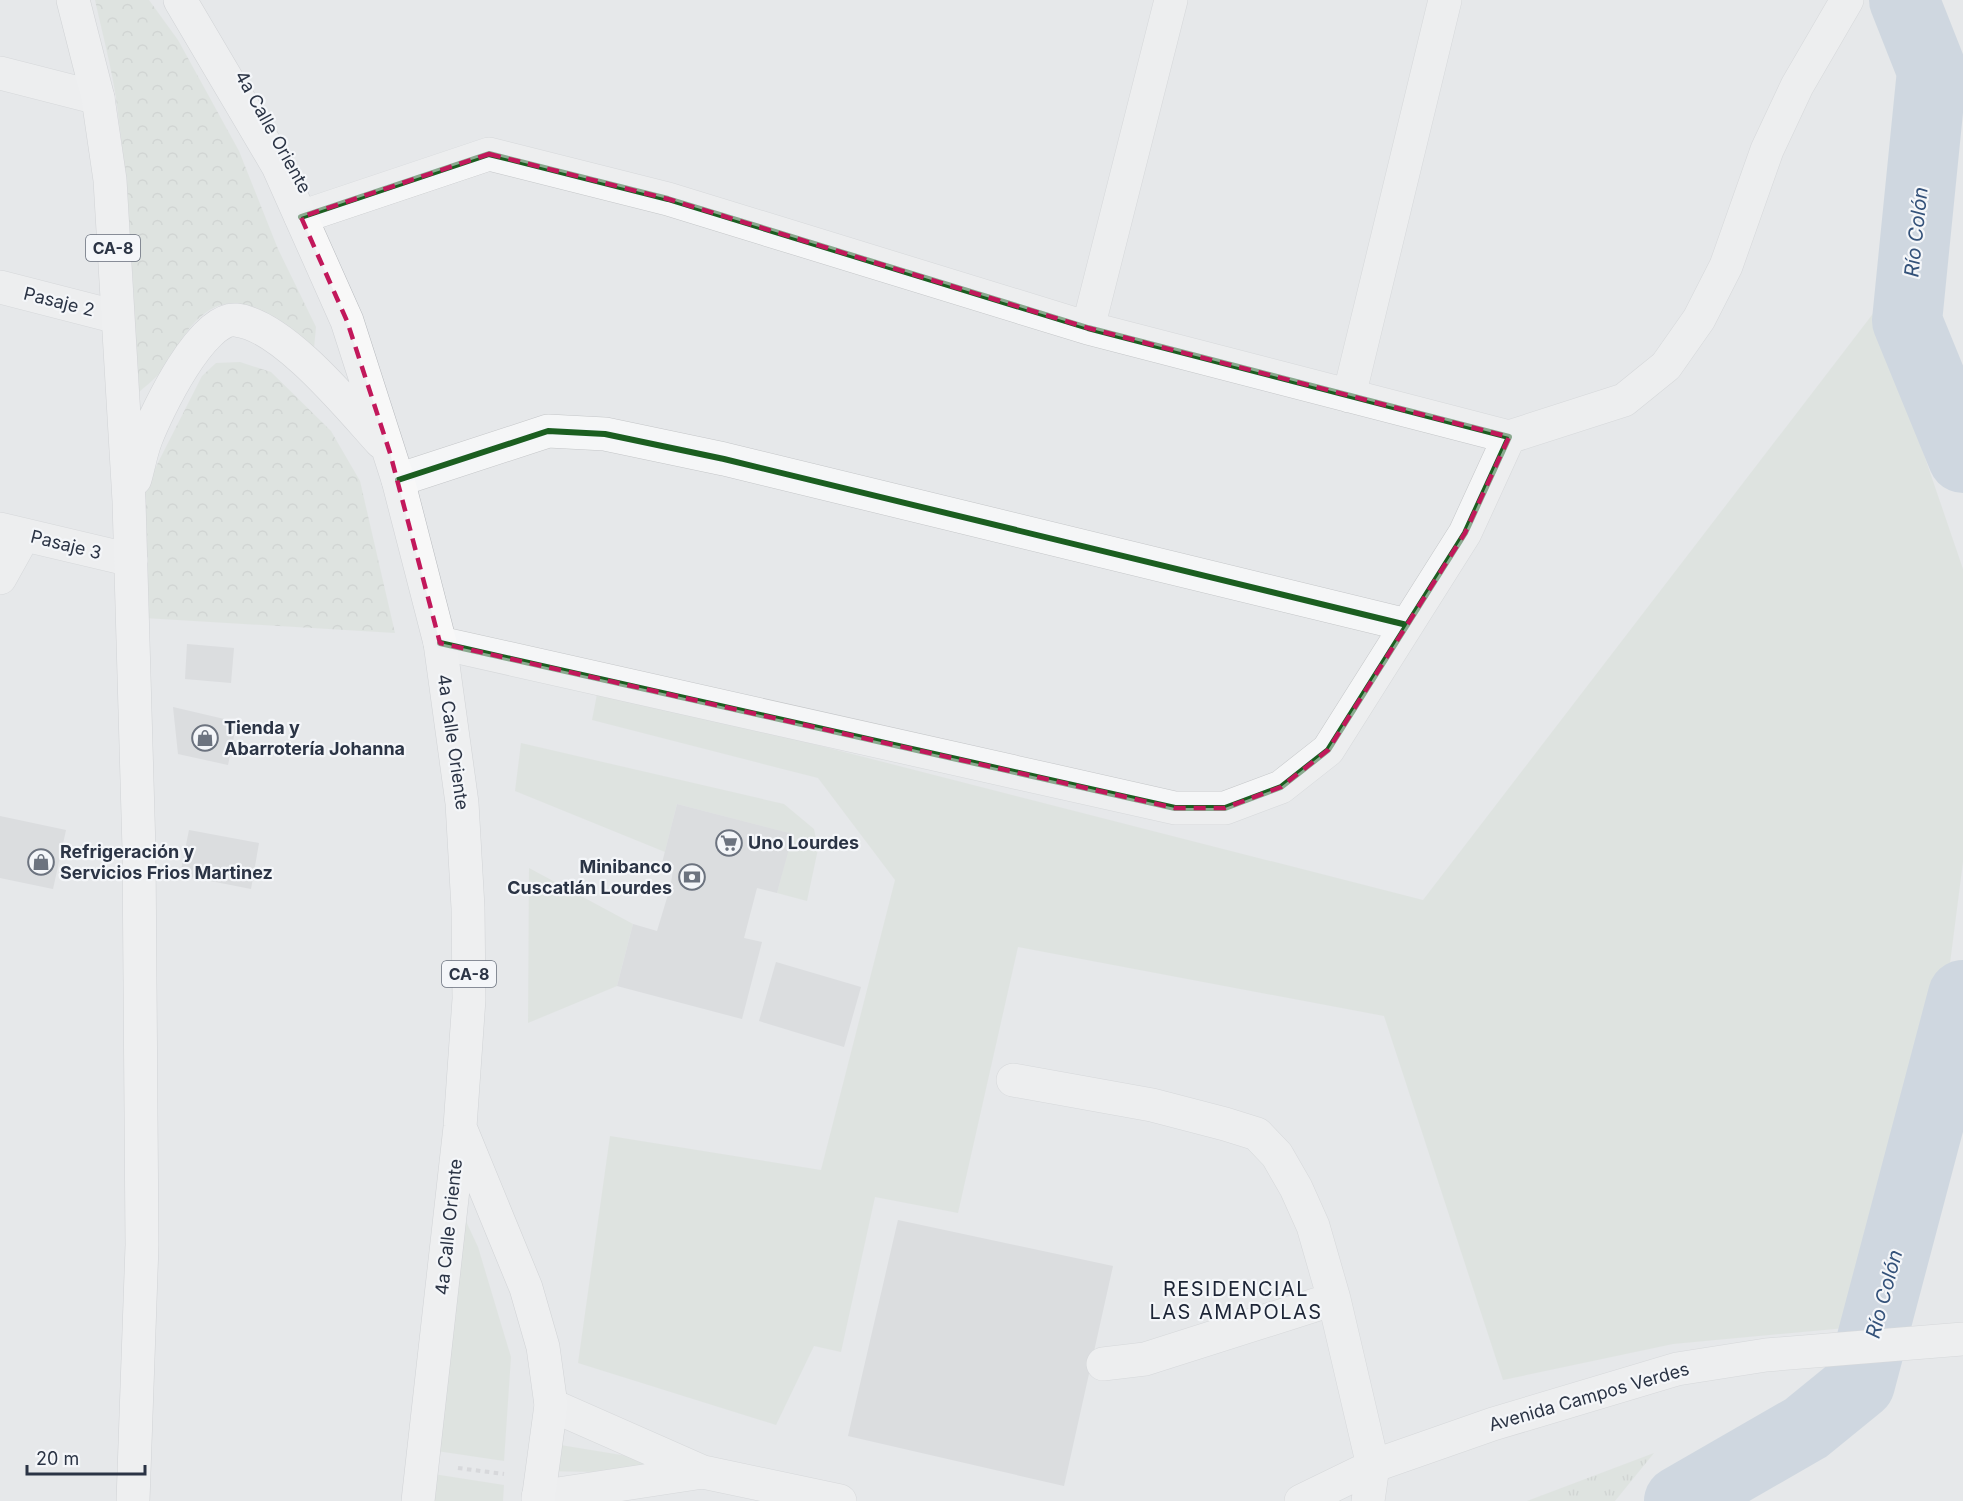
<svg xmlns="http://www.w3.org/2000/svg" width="1963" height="1501" viewBox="0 0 1963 1501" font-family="Inter,sans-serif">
<defs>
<pattern id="forest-crowns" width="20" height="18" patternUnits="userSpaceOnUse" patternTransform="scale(1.5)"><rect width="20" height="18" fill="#d6ded6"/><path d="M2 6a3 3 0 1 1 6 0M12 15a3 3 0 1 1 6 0" fill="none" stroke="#b8bfb9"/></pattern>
<pattern id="park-tufts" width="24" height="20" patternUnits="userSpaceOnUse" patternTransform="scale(1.5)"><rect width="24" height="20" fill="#d6ded6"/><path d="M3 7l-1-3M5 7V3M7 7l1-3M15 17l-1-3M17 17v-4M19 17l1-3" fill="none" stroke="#b8bfb9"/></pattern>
</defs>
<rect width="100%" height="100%" fill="#e6e8ea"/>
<!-- grass -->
<path fill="#d6ded6" d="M1875,311L1963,569V862L1949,971L1846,1328L1673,1344L1503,1380L1384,1016L1018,947L958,1213L875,1197L841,1352L814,1346L776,1425L578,1363L610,1136L821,1170L895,880L818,778L592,720L598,689L1423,900Z
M521,743L784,804L814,829L818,849L807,901L777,893L792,834L677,804L665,852L515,791Z
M529,868L633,924L617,986L528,1023Z
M448,1183L478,1247L511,1357L504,1461L430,1450Z
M542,1442L652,1460L650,1473L540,1471Z
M427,1473L504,1485L503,1501H424Z"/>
<!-- forest -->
<path fill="url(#forest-crowns)" d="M95,0H149L178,40L239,151L278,249L316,327L313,359C276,319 232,271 186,333C177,345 171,360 161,372C154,380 144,387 137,394C135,295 129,196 116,98C111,65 102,32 95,0Z
M240,362L271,372L331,431L360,481L395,633L144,618L137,504L202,376L216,363Z"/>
<!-- park -->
<path fill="url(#park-tufts)" d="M1654,1453L1615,1501H1527Z"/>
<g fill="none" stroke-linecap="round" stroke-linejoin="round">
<!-- river -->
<path stroke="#b4c4d5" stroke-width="70" d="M1904,0L1932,71L1907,321L1963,458
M1679,1501L1806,1428L1860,1384L1963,995"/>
</g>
<!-- building -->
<path fill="#ced0d3" d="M187,644L234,648L231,683L185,679Z
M173,707L237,722L228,765L178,754Z
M677,804L793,834L777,893L757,888L744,938L762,942L742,1019L617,986L633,924L657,931L670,888L674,865L662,863Z
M0,816L66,830L53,889L0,878Z
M189,830L259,843L251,889L180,875Z
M776,962L861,987L844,1047L759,1021Z
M898,1220L1113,1266L1064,1486L848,1436Z"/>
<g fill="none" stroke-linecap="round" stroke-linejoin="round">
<!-- minor casing -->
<g stroke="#c4c6c8" stroke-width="34">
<path id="minor" d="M0,73L98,98
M301,217L489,154L668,199L1088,328L1509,437L1465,533L1328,750L1281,787L1225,808H1175L440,643
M0,287L117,317
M1088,328L1171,0
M1349,396L1445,0
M1509,437L1624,400L1666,366L1699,319L1726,266L1767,150L1797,86L1847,0
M398,480L548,431L605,434L724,459L1407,625
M0,529L131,560
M0,578L24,535
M1013,1080L1152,1105L1225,1124L1257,1134L1277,1155L1296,1188L1313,1226L1334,1299L1373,1466L1368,1501
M1103,1364L1145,1359L1334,1299
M551,1405L703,1472L840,1501
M538,1497L703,1472
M1301,1501L1373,1466L1493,1424L1677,1369L1766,1355L1963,1339"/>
</g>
<!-- highway casing -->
<g stroke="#b8bbbf" stroke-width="34">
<path id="highway" d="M73,0L98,98L110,180L129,501L139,850L142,1245L133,1501
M180,0L278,166L347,321L398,480L440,643L462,803L468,908L469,999L460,1127L418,1501
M135,479C139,465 141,452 146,439C157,411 202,316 236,320C283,325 350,408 381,442
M462,1132L526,1288L543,1347L551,1405L538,1501"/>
</g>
<!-- path -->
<path stroke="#c5c6ca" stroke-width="4" stroke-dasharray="4.5 4.5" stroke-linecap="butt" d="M458,1468L504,1474"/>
<!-- minor -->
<use href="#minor" stroke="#f5f6f7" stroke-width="33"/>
<!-- highway -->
<use href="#highway" stroke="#f8f8f8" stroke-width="33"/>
<!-- cycleway casing -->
<g stroke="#f4f6f9" stroke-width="10">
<path id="cycleway" d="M301,217L489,154L668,199L1088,328L1509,437L1465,533L1328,750L1281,787L1225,808H1175L440,643
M398,480L548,431L605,434L724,459L1407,625"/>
</g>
<!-- cycleway -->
<use href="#cycleway" stroke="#1b5e20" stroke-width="6"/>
</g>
<!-- marked area -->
<path d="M0 0H1963V1501H0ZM489,154L668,199L1088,328L1509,437L1465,533L1328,750L1281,787L1225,808H1175L440,643L390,453L347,321L301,217Z" fill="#e6e8ea" fill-opacity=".55" fill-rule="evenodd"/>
<path fill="none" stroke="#c2185b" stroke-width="4.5" stroke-dasharray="12 8" stroke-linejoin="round" d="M489,154L668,199L1088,328L1509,437L1465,533L1328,750L1281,787L1225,808H1175L440,643L390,453L347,321L301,217Z"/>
<!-- icons -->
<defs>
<g id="shop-ring" transform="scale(1.35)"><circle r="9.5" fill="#f4f6f9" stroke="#6c737f" stroke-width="1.5"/><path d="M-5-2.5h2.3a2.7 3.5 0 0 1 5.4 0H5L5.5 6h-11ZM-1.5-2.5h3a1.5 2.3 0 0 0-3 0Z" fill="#6c737f"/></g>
<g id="supermarket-ring" transform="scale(1.35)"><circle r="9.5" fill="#f4f6f9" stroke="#6c737f" stroke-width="1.5"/><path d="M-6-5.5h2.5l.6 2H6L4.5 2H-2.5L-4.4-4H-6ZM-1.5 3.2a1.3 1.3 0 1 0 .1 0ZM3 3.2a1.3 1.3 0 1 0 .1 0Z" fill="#6c737f"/></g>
<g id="bank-ring" transform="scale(1.35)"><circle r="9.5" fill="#f4f6f9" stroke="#6c737f" stroke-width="1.5"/><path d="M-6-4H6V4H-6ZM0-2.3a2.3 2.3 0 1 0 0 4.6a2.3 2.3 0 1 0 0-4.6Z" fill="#6c737f"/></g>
</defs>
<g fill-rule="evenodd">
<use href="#shop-ring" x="205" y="738"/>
<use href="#supermarket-ring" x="729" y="843"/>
<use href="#shop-ring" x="41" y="862"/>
<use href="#bank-ring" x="692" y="877"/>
</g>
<g text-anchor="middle" stroke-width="4.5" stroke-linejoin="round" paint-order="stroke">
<!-- shield labels -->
<g fill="#f4f6f9" stroke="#676e7b" stroke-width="1.5">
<rect x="86" y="235" width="54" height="26" rx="4.5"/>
<rect x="442" y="961" width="54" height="26" rx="4.5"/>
</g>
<g font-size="16" font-weight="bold" fill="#2b3445">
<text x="113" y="254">CA-8</text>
<text x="469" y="980">CA-8</text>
</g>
<!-- street labels -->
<g font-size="18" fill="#2b3445" stroke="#f4f6f9">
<text transform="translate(273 132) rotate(61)" y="6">4a Calle Oriente</text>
<text transform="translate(59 302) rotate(14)" y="6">Pasaje 2</text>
<text transform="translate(66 545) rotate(14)" y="6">Pasaje 3</text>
<text transform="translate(453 742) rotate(82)" y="6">4a Calle Oriente</text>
<text transform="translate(449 1227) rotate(-84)" y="6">4a Calle Oriente</text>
<text transform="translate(1589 1397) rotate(-16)" y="6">Avenida Campos Verdes</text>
</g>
<!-- poi labels -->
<g font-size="18" font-weight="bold" fill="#2b3445" stroke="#f4f6f9" text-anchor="start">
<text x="224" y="734">Tienda y<tspan x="224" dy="21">Abarrotería Johanna</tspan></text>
<text x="748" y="849">Uno Lourdes</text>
<text x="60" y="858">Refrigeración y<tspan x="60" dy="21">Servicios Frios Martinez</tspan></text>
<text x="672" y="873" text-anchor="end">Minibanco<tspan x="672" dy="21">Cuscatlán Lourdes</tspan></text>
</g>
<!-- water labels -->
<g font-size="20" font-style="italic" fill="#34527a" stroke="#f4f6f9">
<text transform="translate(1916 232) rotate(-84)" y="7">Río Colón</text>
<text transform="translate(1884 1294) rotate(-75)" y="7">Río Colón</text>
</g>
<!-- neighbourhood labels -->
<g font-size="20" letter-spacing="1.5" fill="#1d2536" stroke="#f4f6f9">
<text x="1236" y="1296">RESIDENCIAL<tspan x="1236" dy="23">LAS AMAPOLAS</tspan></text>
</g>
</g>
<!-- scale -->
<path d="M27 1465v9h118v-9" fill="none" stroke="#2b3445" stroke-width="3"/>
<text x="36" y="1465" font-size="18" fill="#2b3445" stroke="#f4f6f9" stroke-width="4.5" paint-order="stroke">20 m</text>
</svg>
